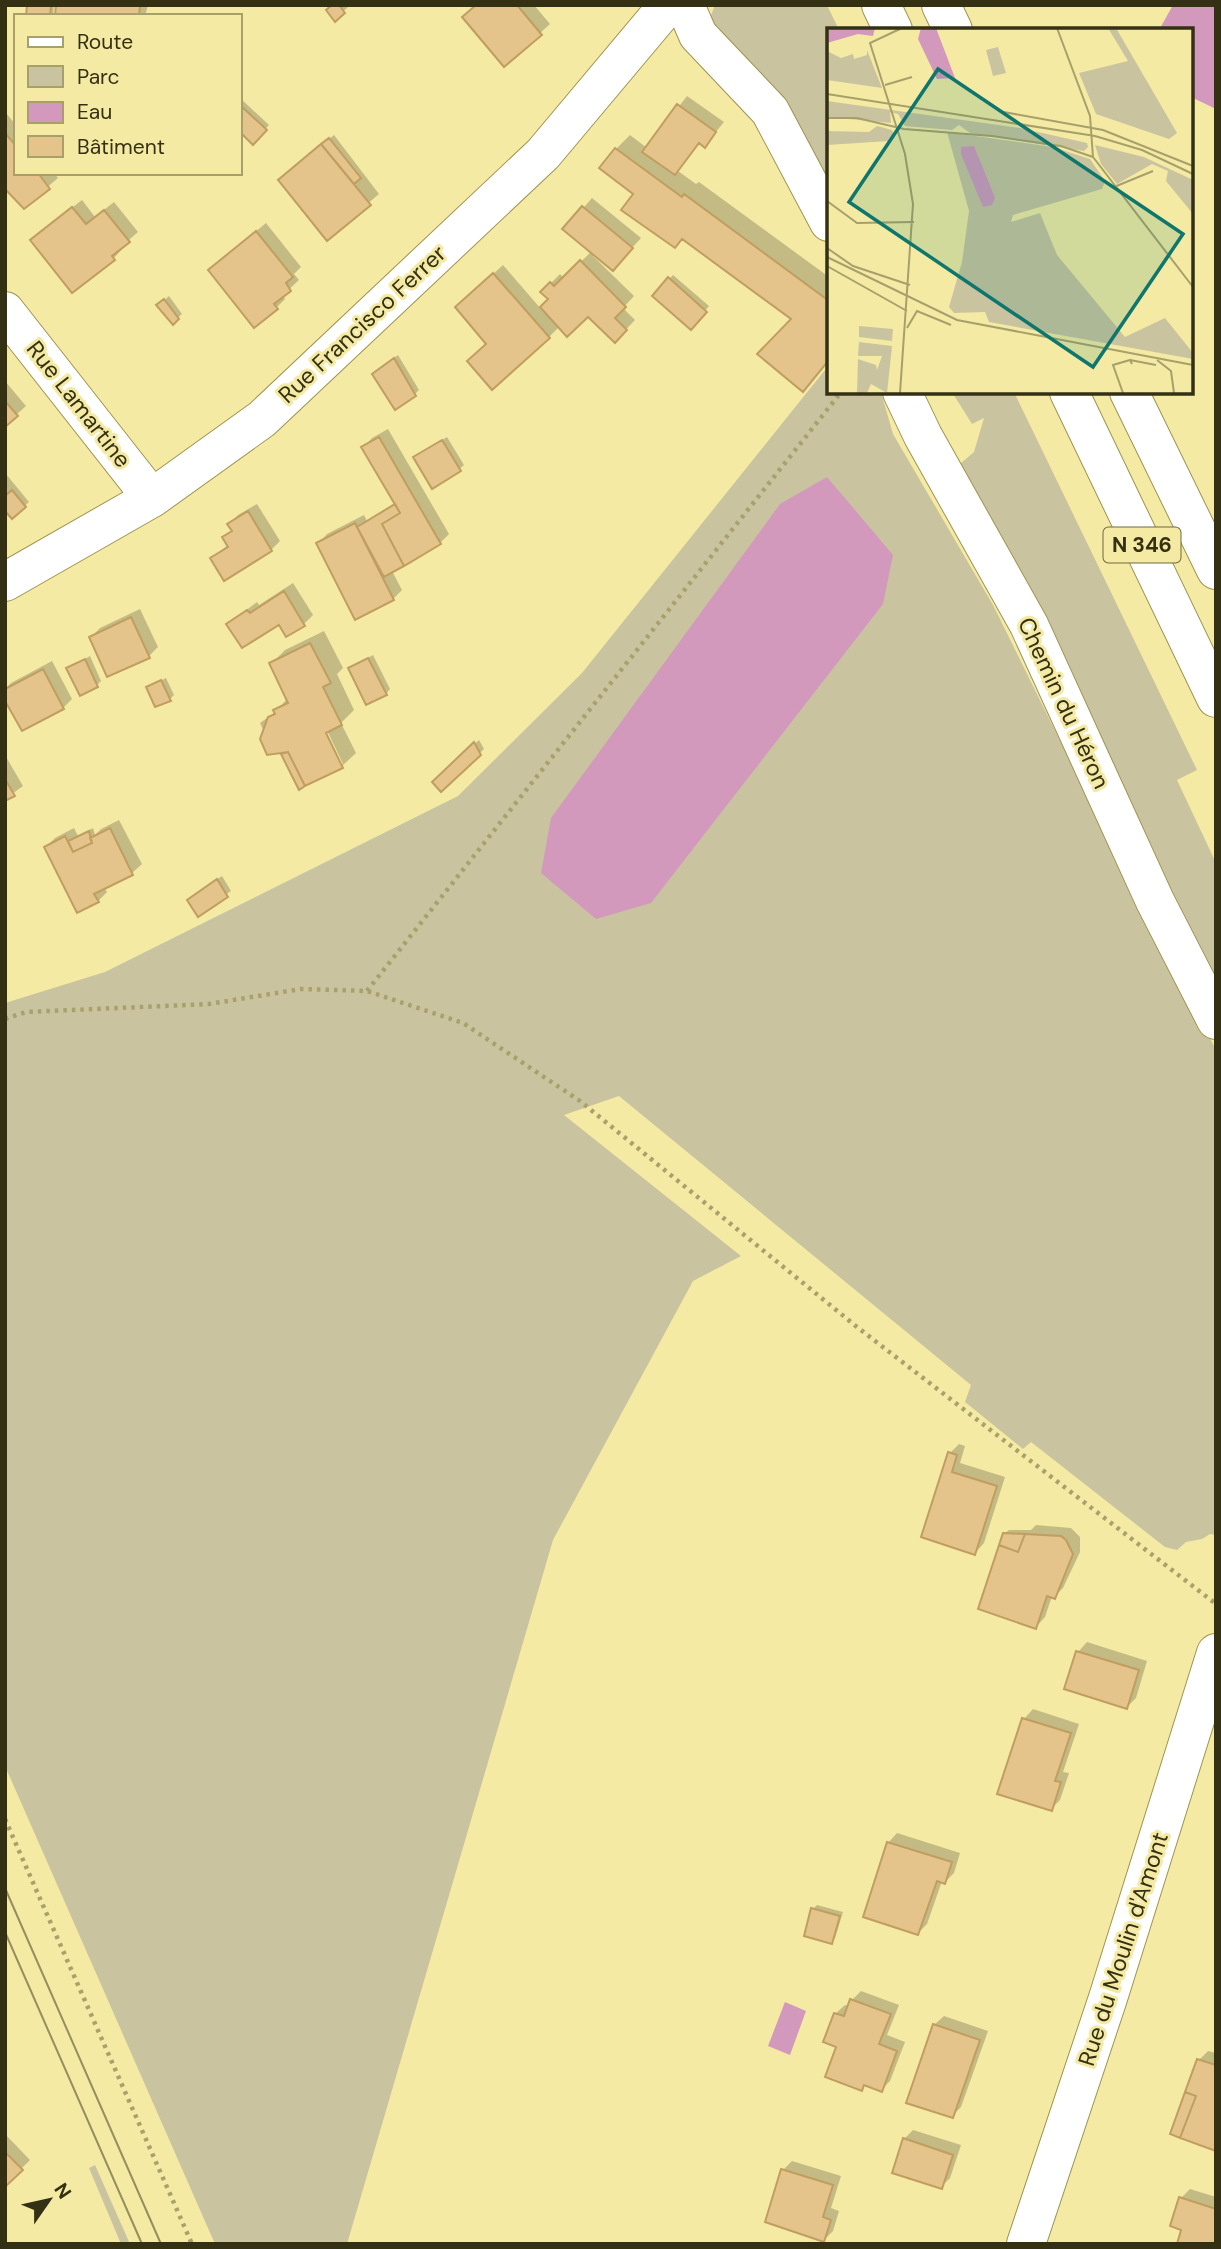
<svg xmlns="http://www.w3.org/2000/svg" width="1221" height="2249" viewBox="0 0 1221 2249" font-family="'DM Sans',sans-serif">
<rect width="100%" height="100%" fill="#f4eaa4"/>
<!-- green -->
<path fill="#c9c49f" d="M715,5H827L839,30H829V194L716,31L710,18Z
M829,365V392H881L893,434L993,605L1155,933L1216,1050V1535L1210,1534L1202,1539L1186,1542L1177,1550L1165,1547L1031,1442L1023,1449L965,1402L971,1385L619,1096L564,1115L741,1256L693,1281L553,1540L347,2244H215L5,1766V1003L105,972L458,796L582,673Z
M952,392H1014L1197,770L1177,780L1216,863V990L954,469L974,452L984,418L972,424Z
M95,2165L130,2244H121L89,2168Z"/>
<!-- water -->
<path fill="#d299bd" d="M1173,5H1216V109L1191,97V30H1159Z
M827,477L893,555L883,604L651,903L596,919L541,873L551,818L780,504Z
M785,2002L806,2011L790,2055L768,2046Z"/>
<!-- shadow -->
<path fill="#0003" fill-rule="evenodd" d="M29,5H54L53,16H28Z
M58,5H148L145,16L57,15Z
M334,5H346L348,7L335,19Z
M477,5H534L550,24L505,65Z
M687,96L724,122L705,145L700,142L678,171L696,184L699,182L829,277V361L803,390L793,318L683,238L675,246L636,194L616,149L630,135L647,148Z
M240,98L269,125L253,142L240,129Z
M5,112L16,125V173H54L58,178L24,207L5,186Z
M334,135L379,194L327,238L280,180Z
M592,198L641,238L622,259L595,254L593,256L634,296L623,308L635,320L615,341L588,314L560,326L549,337L488,343L467,298L503,265L541,309L551,299L543,291L560,274L564,278L592,251L565,229Z
M82,200L95,217L114,202L138,232L121,247L122,249L114,258L41,232Z
M266,223L301,267L294,274L299,280L283,295L285,299L276,308L210,270Z
M673,275L709,306L695,323L654,295Z
M169,296L182,314L173,322L159,305Z
M398,355L419,390L415,394L378,370Z
M5,381L26,406L5,425Z
M388,429L449,534L440,543L392,571L402,590L393,599L318,544L327,534L364,515L367,521L396,503L363,448L372,438Z
M447,437L464,465L459,469L415,457Z
M6,474L29,502L12,517L5,508Z
M257,504L280,541L271,550L212,558L229,544L225,537L233,529L229,524L238,515Z
M293,583L313,615L304,624L287,635L279,622L228,624L257,602L259,605Z
M140,609L158,647L149,656L91,637L100,628Z
M324,631L343,668L337,674L354,710L341,723L356,753L342,766L286,745L264,732L260,723L274,713L288,698L271,664L285,650ZM324,724L343,764H339L321,726Z
M373,655L390,689L386,694L350,668Z
M90,656L101,681L97,685L68,669Z
M52,661L72,699L63,708L23,729L5,689L11,683Z
M166,678L174,695L170,699L148,687Z
M479,740L484,749L441,789L434,782Z
M5,755L23,786L5,799Z
M119,820L142,864L132,873L104,887L107,892L98,901L46,847L55,838L74,828L78,836L93,828L95,835L101,829Z
M222,876L231,891L198,915L193,896Z
M959,1444L965,1446L960,1463L1005,1477L984,1543L975,1553L923,1536L950,1453Z
M1036,1525L1071,1528L1080,1537V1552L1063,1588L1054,1597L1052,1596L1045,1617L1036,1627L1004,1534L1009,1530H1031Z
M1087,1642L1147,1661L1136,1698L1127,1707L1078,1652Z
M1033,1709L1079,1724L1063,1772L1069,1773L1060,1800L1051,1809L1024,1719Z
M897,1833L960,1853L954,1873L945,1882L942,1881L927,1924L918,1933L888,1843Z
M817,1905L843,1912L835,1938L831,1942L813,1909Z
M861,1991L899,2005L887,2035L905,2042L890,2081L881,2090L866,2084L861,2089L838,2045L835,2014L845,2005L849,2006L852,2000Z
M944,2016L988,2031L961,2107L952,2116L934,2025Z
M1208,2051L1216,2053V2149L1199,2060Z
M913,2130L961,2145L950,2178L941,2187L904,2139Z
M5,2134L30,2160L5,2185Z
M792,2161L841,2176L831,2208L839,2211L833,2231L824,2240L783,2170Z
M1190,2189L1216,2197V2244L1184,2228L1181,2198Z"/>
<!-- building -->
<path fill="#e5c48b" stroke="#c09e61" stroke-width="2" d="M27,5H51L50,16H26Z
M56,5H140L139,16H55Z
M332,5H339L345,13L335,22L326,10Z
M476,5H517L542,35L504,67L462,17Z
M677,104L716,132L705,148L699,143L675,175L642,152Z
M240,105L267,130L253,145L240,132Z
M5,133L16,146V173H38L50,189L24,209L5,189Z
M329,138L361,178L354,184L321,144Z
M321,144L371,205L327,241L278,180Z
M615,148L682,197L684,194L829,301V360L803,392L757,354L791,319L682,239L675,248L621,210L633,194L599,168Z
M582,206L633,248L613,271L562,229Z
M72,207L86,224L104,210L130,242L112,256L115,260L72,293L30,240Z
M256,231L293,277L286,283L291,291L274,304L278,309L254,328L208,270Z
M580,260L626,307L615,318L627,330L615,343L588,317L567,337L540,307L548,299L540,292L550,282L554,286Z
M493,273L550,338L492,390L467,361L486,344L455,307Z
M668,277L707,312L691,330L652,296Z
M164,299L179,319L173,325L156,305Z
M394,358L416,396L395,410L372,374Z
M5,401L18,416L5,427Z
M379,437L441,544L404,566L382,524L400,513L361,447Z
M442,440L461,471L432,489L413,457Z
M12,490L26,507L12,519L5,511V496Z
M395,504L400,513L382,524L404,566L384,577L357,527Z
M248,511L272,551L224,581L210,558L228,547L222,537L232,531L227,524Z
M355,523L394,600L355,620L316,543Z
M284,591L305,626L286,637L279,625L242,648L226,624L247,610L250,613Z
M131,617L150,658L107,677L89,637Z
M310,643L331,683L323,687L342,725L326,733L343,768L305,786L288,752L267,755L260,739L268,717L275,714L273,710L288,703L269,663Z
M368,658L387,695L366,705L348,668Z
M85,659L98,687L80,696L66,668Z
M43,669L64,709L22,731L5,701V689Z
M161,680L171,701L155,707L146,687Z
M474,742L481,755L441,792L432,782Z
M288,752L305,786L299,790L281,754Z
M5,779L15,796L5,801Z
M110,828L133,875L94,894L99,902L77,913L44,847L65,836L73,852L92,843L90,838Z
M89,831L92,843L73,852L68,841Z
M217,879L228,897L198,917L187,900Z
M948,1452L957,1455L952,1472L997,1486L975,1555L921,1537Z
M1003,1533L1025,1534L1018,1552L999,1545Z
M1025,1534L1061,1536L1066,1540L1073,1554L1055,1599L1047,1596L1036,1629L978,1609L999,1545L1018,1552Z
M1076,1651L1139,1670L1127,1709L1064,1689Z
M1022,1718L1071,1733L1055,1781L1061,1782L1052,1811L997,1794Z
M887,1842L952,1862L945,1884L937,1881L918,1935L863,1917Z
M811,1908L840,1916L832,1944L804,1936Z
M850,1999L891,2014L879,2044L897,2051L882,2092L864,2085L862,2091L825,2077L836,2047L823,2042L834,2013L844,2016Z
M933,2024L980,2040L953,2118L906,2103Z
M1197,2059L1216,2065V2151L1180,2138L1196,2096L1185,2092Z
M1185,2092L1196,2096L1180,2138L1170,2134Z
M903,2138L953,2155L942,2189L892,2173Z
M5,2152L23,2170L5,2187Z
M781,2169L833,2185L823,2217L831,2220L824,2242L765,2222Z
M1179,2197L1216,2209V2244H1177L1181,2230L1170,2226Z"/>
<g fill="none" stroke-linecap="round" stroke-linejoin="round">
<!-- minor casing -->
<g stroke="#9e9450" stroke-width="40">
<path id="minor" d="M685,5L698,35L770,111L829,222
M5,311L152,498
M902,392L923,436L1029,625L1155,901L1216,1020
M5,582L152,498L262,419L543,154L668,5
M1026,2244L1108,1998L1216,1653"/>
</g>
<!-- trunk casing -->
<g stroke="#9e9450" stroke-width="40">
<path id="trunk" d="M881,5L893,30
M941,5L953,30
M1069,392L1216,698
M1129,392L1216,570"/>
</g>
<!-- path -->
<path stroke="#a8a16b" stroke-width="4.5" stroke-dasharray="3.5 5" stroke-linecap="butt" d="M367,991L838,396L846,392
M5,1019L26,1012L209,1004L301,989L367,991L463,1023L580,1101L857,1327L1216,1604
M5,1819L192,2244"/>
<!-- minor -->
<use href="#minor" stroke="#fff" stroke-width="38"/>
<!-- trunk -->
<use href="#trunk" stroke="#fff" stroke-width="38"/>
<!-- tram -->
<path stroke="#958e5d" stroke-width="2" d="M5,1888L161,2244
M5,1932L142,2244"/>
</g>
<g text-anchor="middle" stroke-width="6" stroke-linejoin="round" paint-order="stroke">
<!-- shield labels -->
<rect fill="#f4eaa4" stroke="#6e683f" stroke-width="2" x="1103.5" y="527.5" width="77" height="35" rx="5"/>
<g font-size="21" font-weight="bold" fill="#343014">
<text x="1142" y="552">N 346</text>
</g>
<!-- street labels -->
<g font-size="23" fill="#343014" stroke="#f4eaa4">
<text transform="translate(362 324) rotate(-43)" y="8">Rue Francisco Ferrer</text>
<text transform="translate(79 404) rotate(52)" y="8">Rue Lamartine</text>
<text transform="translate(1064 703) rotate(65)" y="8">Chemin du Héron</text>
<text transform="translate(1123 1949) rotate(-72)" y="8">Rue du Moulin d'Amont</text>
</g>
</g>
<!-- overview -->
<g transform="translate(827 28)">
<rect width="366" height="366" fill="#f4eaa4"/>
<path d="M281,0H289L350,105L342,111L269,86L252,45L301,33ZM171,19L179,45L166,48L159,22ZM40,22L55,60L0,52V23L14,30L26,26L27,31L40,27ZM0,73L193,100L260,115L261,119L257,123L143,105L132,97L125,102L78,98L71,86L63,84L64,95L0,89ZM50,98L65,102L68,109L62,113L0,117V103L42,104ZM120,104L226,119L263,131L278,153L275,161L186,187L184,194L213,185L230,227L298,309L338,290L366,325V331L162,294L158,284L127,285L122,279L135,234L142,183ZM268,117L317,129L366,152V186L339,153L341,143L325,136L290,156L274,136ZM32,298L66,301L65,313L32,309ZM32,314L65,318L60,365L44,356L40,365H30L31,331L49,337L50,342L55,328H31Z" fill="#c9c49f"/>
<path d="M0,0H48L46,8L31,6L0,15ZM94,0H109L128,50L110,51L91,11ZM147,118L168,170L165,177L156,179L134,126V119Z" fill="#d299bd"/>
<path fill="none" stroke="#a7a06a" stroke-width="2" d="M230,0L263,88L266,129L366,259M58,57L85,49M0,66L268,108L315,122L366,146M171,83L276,102L366,138M0,90H30L77,101L165,108L234,118L266,129M287,159L326,143M0,173L30,195L87,194M0,220L26,238L83,257M0,229L130,292L366,337M0,238L80,283M80,300L90,283L124,297M303,332L329,337M330,332L344,343L347,365M73,365L86,176L78,126L43,15L75,0M296,365L286,337L303,332L305,336"/>
<path fill="#0f766e" fill-opacity="0.15" stroke="#0f766e" stroke-width="3.5" d="M111,41L356,206L266,339L22,174Z"/>
<rect width="366" height="366" fill="none" stroke="#343014" stroke-width="3.5"/>
</g>
<!-- border -->
<rect width="1221" height="2249" fill="none" stroke="#343014" stroke-width="14"/>
<!-- legend -->
<rect x="14" y="14" width="228" height="161" fill="#f4eaa4" stroke="#a7a06a" stroke-width="2"/>
<rect x="28" y="37" width="35" height="10" fill="#ffffff" stroke="#a7a06a" stroke-width="2"/>
<text x="77" y="49" font-size="21" fill="#343014">Route</text>
<rect x="28" y="66" width="35" height="21" fill="#c9c49f" stroke="#a7a06a" stroke-width="2"/>
<text x="77" y="84" font-size="21" fill="#343014">Parc</text>
<rect x="28" y="102" width="35" height="21" fill="#d299bd" stroke="#a7a06a" stroke-width="2"/>
<text x="77" y="119" font-size="21" fill="#343014">Eau</text>
<rect x="28" y="136" width="35" height="21" fill="#e5c48b" stroke="#a7a06a" stroke-width="2"/>
<text x="77" y="154" font-size="21" fill="#343014">Bâtiment</text>
<!-- north arrow -->
<g transform="translate(49 2200) rotate(56)" stroke="#f4eaa4" stroke-width="5" paint-order="stroke">
<path d="M0-5L12 26L0 18L-12 26Z" fill="#343014"/>
<text y="-10" font-size="19" font-weight="bold" text-anchor="middle" fill="#343014">N</text>
</g>
</svg>
